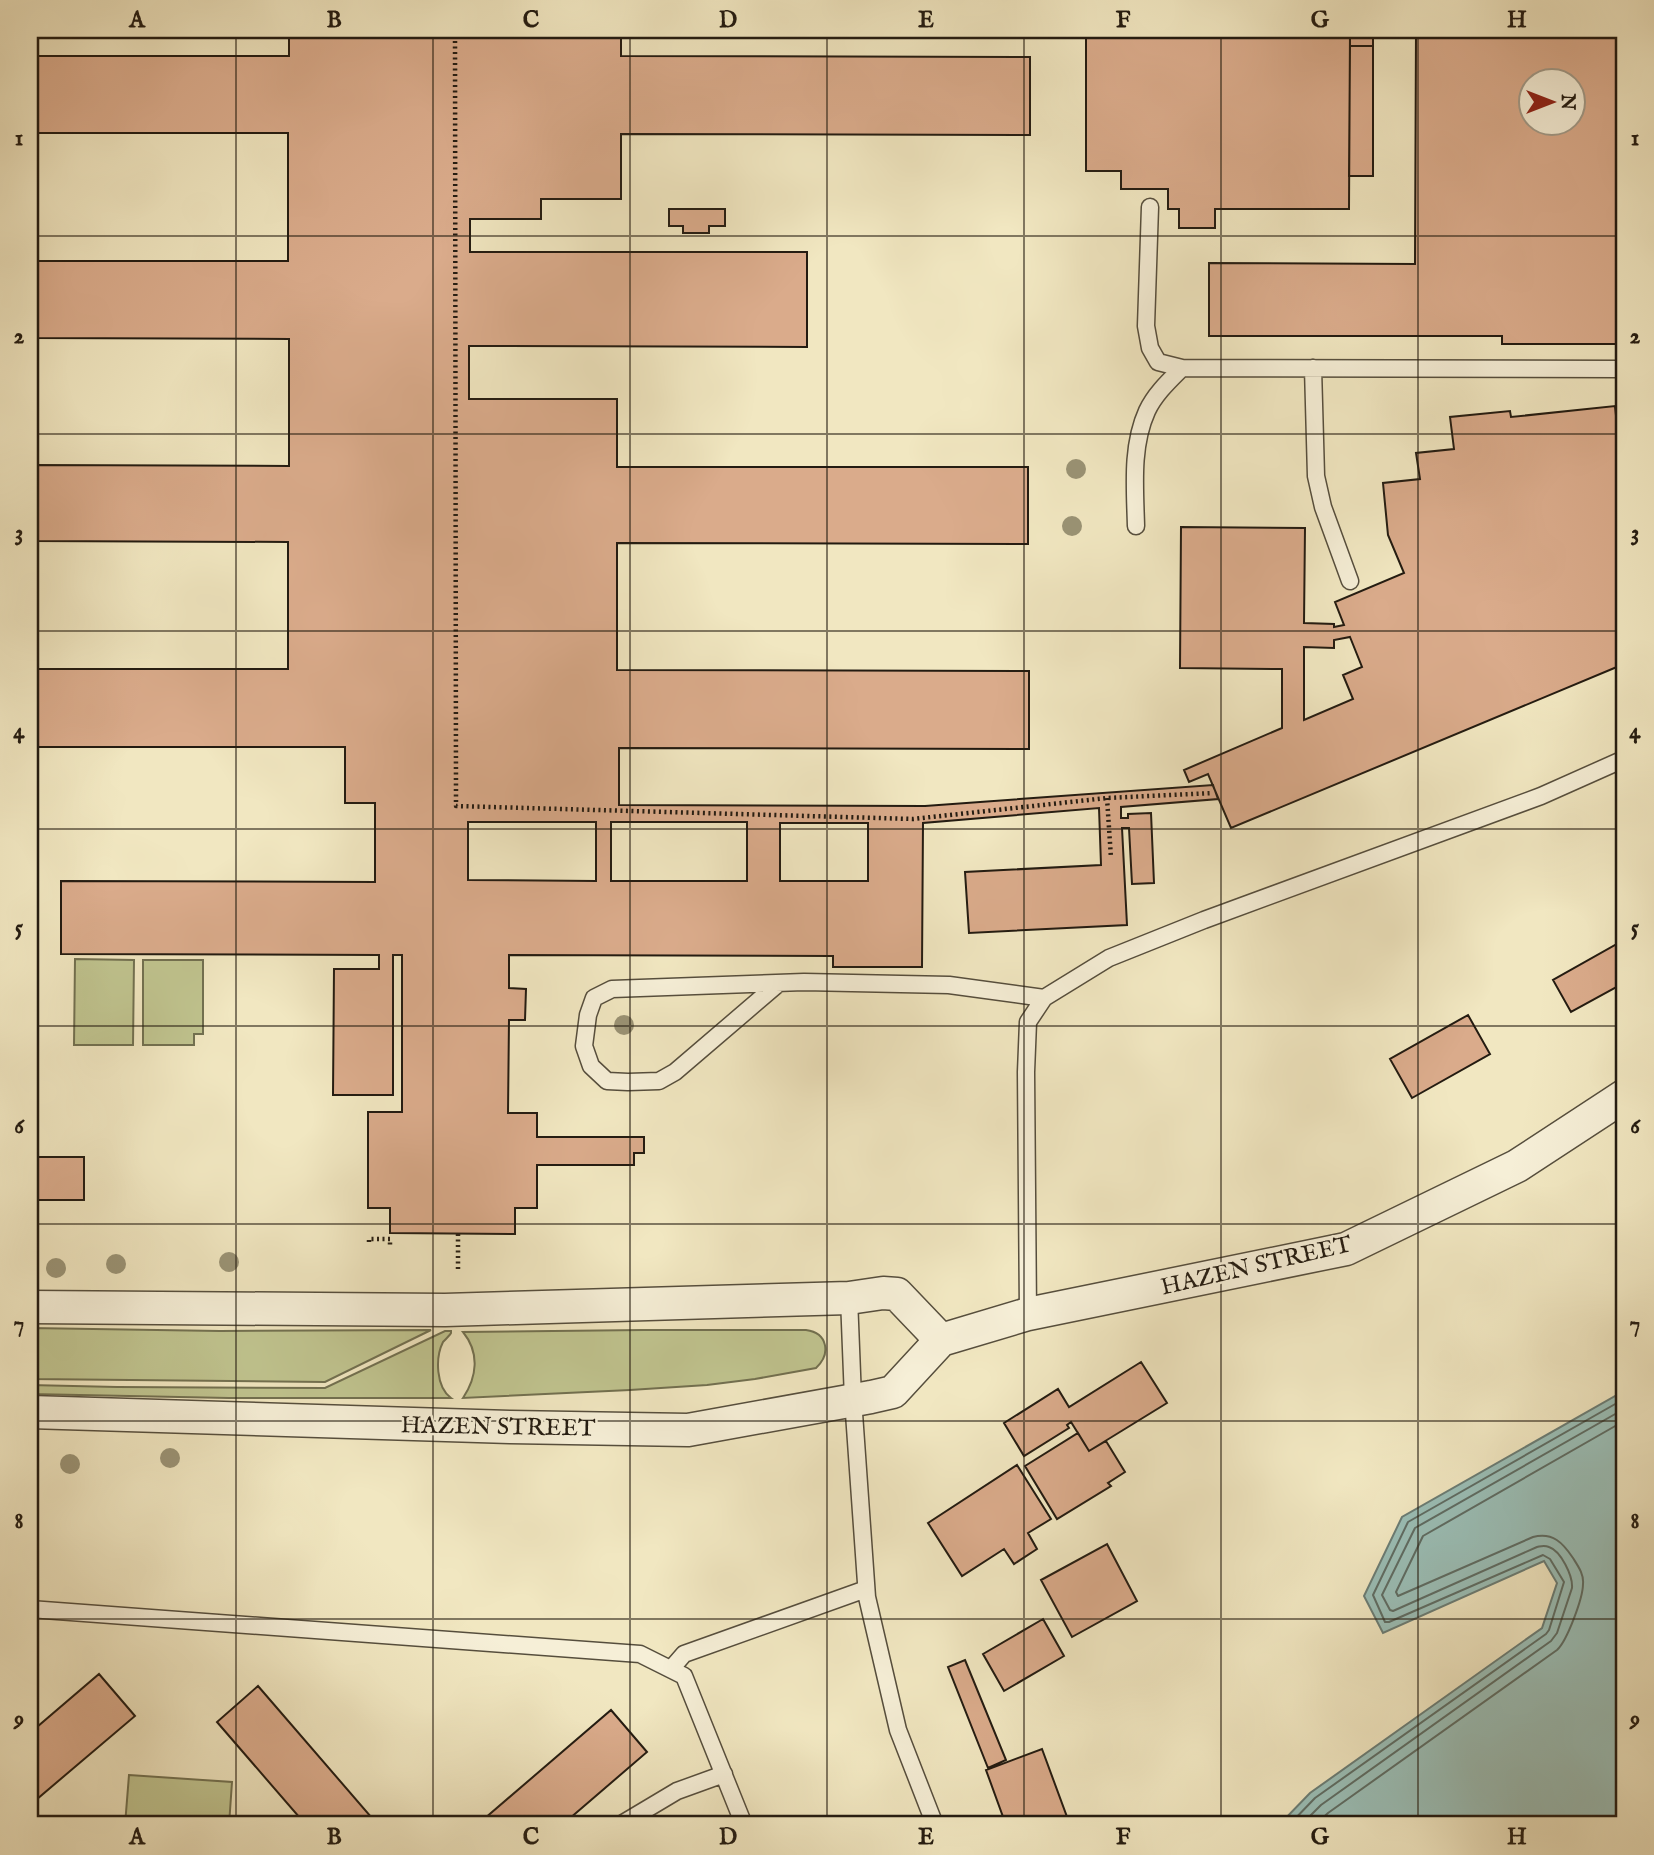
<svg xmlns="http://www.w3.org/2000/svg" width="1654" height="1855" viewBox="0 0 1654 1855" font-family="'IM FELL English',serif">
<rect width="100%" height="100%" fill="#f1e7c1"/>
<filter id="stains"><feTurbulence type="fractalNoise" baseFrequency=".00286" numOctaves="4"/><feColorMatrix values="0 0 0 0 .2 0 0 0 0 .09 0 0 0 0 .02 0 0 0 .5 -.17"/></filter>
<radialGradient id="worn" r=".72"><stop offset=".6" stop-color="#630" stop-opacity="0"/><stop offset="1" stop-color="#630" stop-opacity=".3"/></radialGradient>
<!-- green -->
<path fill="#c0c48f" stroke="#727050" stroke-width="2" d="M75,959L134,960L133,1045H74Z
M143,960H203V1034H194V1045H143Z
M30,1328L220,1331L431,1330L325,1382L30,1379Z
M643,1330H806C828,1333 831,1354 816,1368L755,1379L707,1385L630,1390L463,1398C477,1377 480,1353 463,1332Z
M445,1331H451V1333C450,1335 444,1341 443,1342C435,1358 436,1387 451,1398H229L30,1394V1385L117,1387L325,1388Z
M129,1775L232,1782L229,1825H125Z"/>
<!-- water -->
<path fill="#9bbfb7" stroke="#6b7d75" stroke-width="2" d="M1624,1391V1825H1279L1310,1793L1542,1628L1557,1583L1544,1561L1383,1633L1364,1596L1402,1517Z"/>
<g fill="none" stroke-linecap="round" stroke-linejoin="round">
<!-- shore -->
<path stroke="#5f6d64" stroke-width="2" d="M1289,1825L1315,1798L1546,1634L1549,1630L1564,1582L1550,1559L1543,1555L1389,1622H1385L1373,1595L1408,1522L1624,1399
M1301,1825L1321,1805L1551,1641L1557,1633L1572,1588C1573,1576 1561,1551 1549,1547C1544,1545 1542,1546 1537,1547L1393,1611L1390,1610L1382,1595L1415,1528L1624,1409
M1315,1825L1328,1813L1557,1650C1567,1641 1583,1598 1583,1584C1584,1574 1578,1566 1573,1558C1563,1543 1553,1532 1533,1537L1398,1596L1396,1592L1423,1536L1624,1421"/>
</g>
<!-- building -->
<path fill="#daab8b" stroke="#231b11" stroke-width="2" fill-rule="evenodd" d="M289,30H621V56L1030,57V135L621,134V199H541V219H470V252H807V347L469,346V399H617V467H1028V544L617,543V670L1029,671V749L619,748V805L925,806L1213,785L1218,799L1121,807V818H1128V814L1151,813L1154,883L1132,884L1129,828H1122L1127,925L969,933L965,872L1101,865L1099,808L923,823L922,967H833V956L509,955V988L526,989L525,1020H509L508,1113H537V1137H644V1153H634V1165H537V1208H515V1234L390,1233V1208H368V1112H402V955H393V1095H333L334,969H379V955L61,954V881L375,882V803H345V747H30V669H288V542L30,541V465L289,466V339L30,338V261H288V133H30V56H289ZM468,822H596V881L468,880ZM611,822H747V881H611ZM780,823H868V881H780Z
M1086,30H1350L1349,209H1215V228H1179V209H1168V189H1121V171H1086Z
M1350,30H1416V35H1373V46H1350Z
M1416,30H1624V344H1502V336H1209V263L1415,264ZM1532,80H1574V122H1532Z
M1350,46H1373V176H1349Z
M669,209H725V226H709V233H683V226H669Z
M1615,406L1624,494V549L1622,550L1624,556V578L1617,580L1624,598V664L1231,828L1208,774L1189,782L1184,770L1282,728V669L1180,668L1181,527L1305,528L1304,623L1334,624V627L1344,625L1335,602L1404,573L1388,535L1383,483L1420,479L1416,453L1454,449L1450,417L1510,411L1511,417ZM1350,637L1362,667L1343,675L1353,699L1304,720V647L1334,648V640Z
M1624,940V983L1571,1012L1553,980Z
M1468,1015L1490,1054L1412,1098L1390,1059Z
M30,1157H84V1200H34V1253H30Z
M1141,1362L1167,1403L1089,1451L1071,1422L1067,1425L1069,1428L1024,1456L1004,1423L1058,1389L1069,1407Z
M1078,1433L1089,1451L1106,1441L1125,1472L1108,1483L1111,1486L1057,1519L1025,1466Z
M1017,1465L1051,1519L1028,1533L1037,1549L1014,1564L1004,1549L962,1576L928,1523Z
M1107,1544L1137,1601L1072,1637L1041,1580Z
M1043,1619L1064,1656L1004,1691L983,1654Z
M965,1660L1006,1760L988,1768L948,1667Z
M99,1674L135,1716L30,1805V1733Z
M258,1686L378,1825H306L217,1722Z
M611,1710L647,1752L562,1825H477Z
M1042,1749L1070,1825H1006L986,1770Z"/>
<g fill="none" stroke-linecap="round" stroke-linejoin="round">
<!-- lane casing -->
<g stroke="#564e3d" stroke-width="19">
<path id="lane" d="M1150,207L1146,326L1150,348L1158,362L1182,368L1624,369
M1313,368L1316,476L1323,507L1350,581
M1136,526C1135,488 1131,446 1147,411C1155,394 1169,381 1182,368
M779,983L675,1072L659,1081L628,1082L607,1081L591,1066L584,1046L588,1015L594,998L612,989L804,982L949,985L1044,998
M849,1298L853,1399L867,1597L898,1730L935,1825
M1028,1314L1026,1072L1028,1022L1044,998L1109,958L1204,920L1541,796L1624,759
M30,1609L640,1654L684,1676L744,1825
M671,1669L684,1654L866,1589
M620,1825L677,1791L724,1774"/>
</g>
<!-- street casing -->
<g stroke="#564e3d" stroke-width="35">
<path id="street" d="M30,1307L445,1310L849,1298L883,1293L897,1294L941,1340
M30,1412L510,1427L688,1430L871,1397L893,1392L941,1340L1028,1314L1346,1249L1517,1166L1624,1096"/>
</g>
<!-- path -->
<path stroke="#231b11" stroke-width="4.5" stroke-dasharray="2 3.5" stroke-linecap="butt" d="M455,30L456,806L913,819L1107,798L1213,793
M1107,798L1111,858
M458,1234V1269
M369,1242V1239H390V1247"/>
<!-- lane -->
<use href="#lane" stroke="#f6efd7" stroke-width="16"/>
<!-- street -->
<use href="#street" stroke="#f6efd7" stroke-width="32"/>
</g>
<!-- trees -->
<g fill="#9a9375">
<circle cx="1076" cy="469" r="10"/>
<circle cx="1072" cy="526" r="10"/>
<circle cx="624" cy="1025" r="10"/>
<circle cx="229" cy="1262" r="10"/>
<circle cx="116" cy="1264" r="10"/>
<circle cx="56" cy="1268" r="10"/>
<circle cx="170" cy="1458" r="10"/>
<circle cx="70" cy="1464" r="10"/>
</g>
<!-- grid -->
<path fill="none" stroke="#231b11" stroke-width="2" stroke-opacity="0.55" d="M236,30V1825M433,30V1825M630,30V1825M827,30V1825M1024,30V1825M1221,30V1825M1418,30V1825M30,236H1624M30,434H1624M30,631H1624M30,829H1624M30,1026H1624M30,1224H1624M30,1421H1624M30,1619H1624"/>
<g text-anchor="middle" stroke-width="5" stroke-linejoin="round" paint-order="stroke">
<!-- street labels -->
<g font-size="24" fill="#231b11" stroke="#f6efd7">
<text transform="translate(1256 1265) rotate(-13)" y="8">HAZEN STREET</text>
<text transform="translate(498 1426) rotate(1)" y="8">HAZEN STREET</text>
</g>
</g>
<!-- margin -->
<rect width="1654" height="1855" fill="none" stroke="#f1e7c1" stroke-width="77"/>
<!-- north arrow -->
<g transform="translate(1552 102) rotate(90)"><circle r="33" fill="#f6efd7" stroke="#a29a88" stroke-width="2"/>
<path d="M0-5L12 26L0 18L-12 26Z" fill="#8f2418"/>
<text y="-10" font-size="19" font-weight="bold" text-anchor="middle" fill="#231b11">N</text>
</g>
<rect x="38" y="38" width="1578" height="1778" fill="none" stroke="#231b11" stroke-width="2.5"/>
<g font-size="23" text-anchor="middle" font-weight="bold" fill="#231b11">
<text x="137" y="27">A</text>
<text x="334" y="27">B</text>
<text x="531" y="27">C</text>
<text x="728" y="27">D</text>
<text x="926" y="27">E</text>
<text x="1123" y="27">F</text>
<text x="1320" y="27">G</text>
<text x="1517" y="27">H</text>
<text x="19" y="145">1</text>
<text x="1635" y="145">1</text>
<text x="19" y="343">2</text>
<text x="1635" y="343">2</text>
<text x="19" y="540">3</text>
<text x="1635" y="540">3</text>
<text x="19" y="738">4</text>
<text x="1635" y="738">4</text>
<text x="19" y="935">5</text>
<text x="1635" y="935">5</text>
<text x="19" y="1133">6</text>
<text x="1635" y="1133">6</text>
<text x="19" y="1331">7</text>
<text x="1635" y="1331">7</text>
<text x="19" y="1528">8</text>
<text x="1635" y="1528">8</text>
<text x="19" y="1726">9</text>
<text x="1635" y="1726">9</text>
<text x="137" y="1844">A</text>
<text x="334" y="1844">B</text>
<text x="531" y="1844">C</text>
<text x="728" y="1844">D</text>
<text x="926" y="1844">E</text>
<text x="1123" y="1844">F</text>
<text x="1320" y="1844">G</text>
<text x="1517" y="1844">H</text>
</g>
<rect width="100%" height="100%" filter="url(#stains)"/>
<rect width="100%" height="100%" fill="url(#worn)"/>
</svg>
